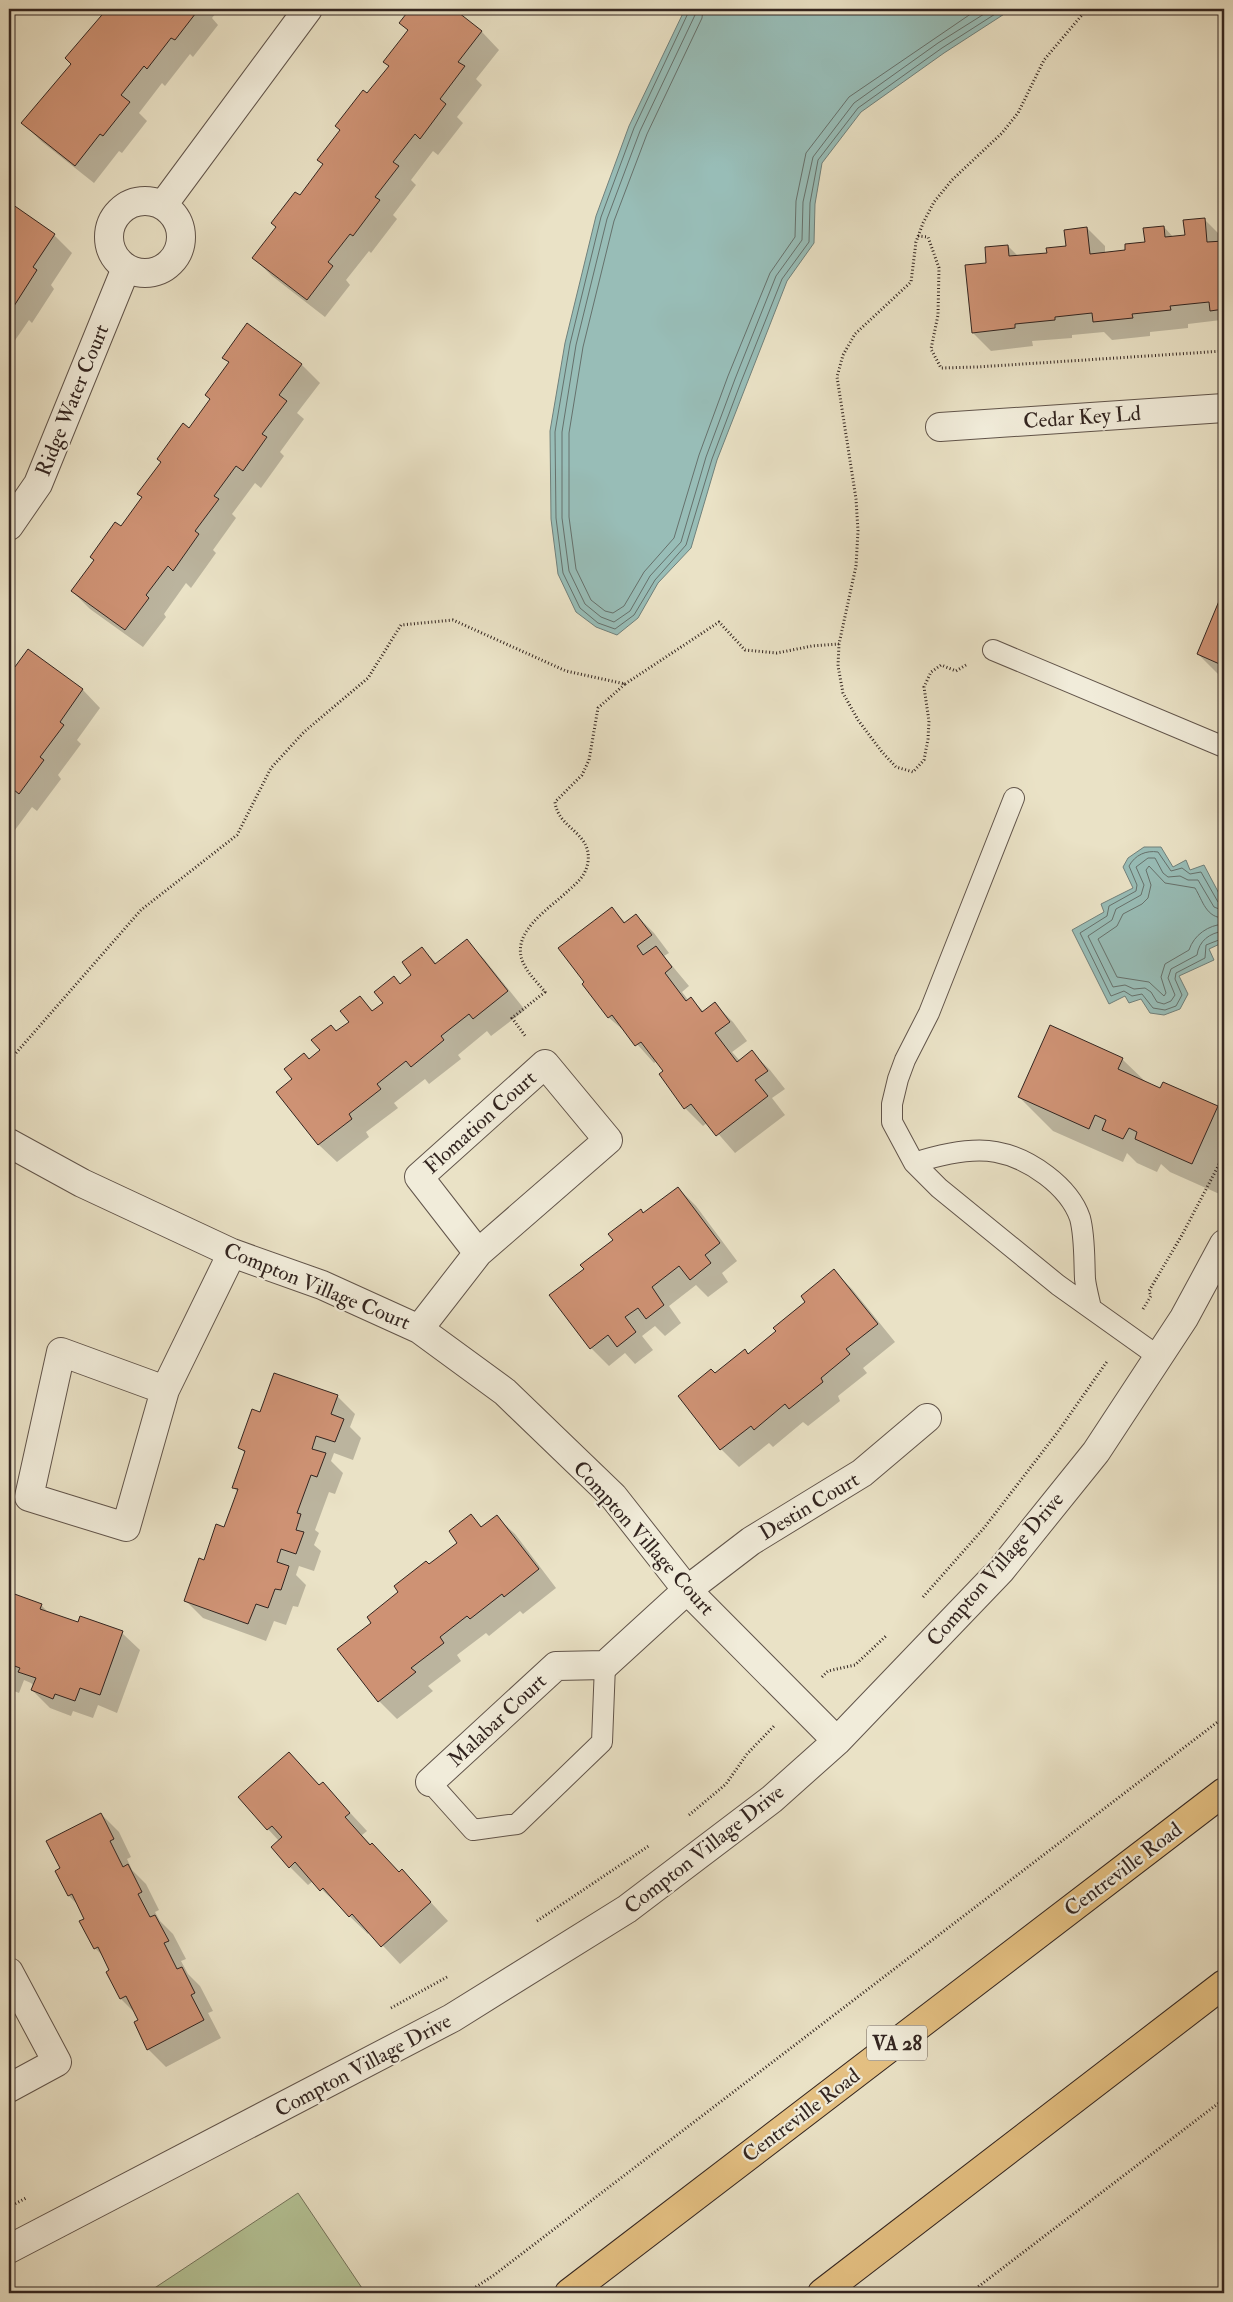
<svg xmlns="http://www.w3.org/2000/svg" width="1233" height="2302" viewBox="0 0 1233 2302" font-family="'IM FELL Double Pica',serif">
<rect width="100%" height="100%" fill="#eae2c6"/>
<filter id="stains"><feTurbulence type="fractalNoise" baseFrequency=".004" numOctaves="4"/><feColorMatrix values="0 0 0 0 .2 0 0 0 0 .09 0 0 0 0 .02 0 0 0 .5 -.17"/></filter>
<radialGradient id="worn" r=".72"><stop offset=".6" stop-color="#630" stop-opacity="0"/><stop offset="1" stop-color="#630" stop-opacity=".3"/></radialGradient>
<!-- green -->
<path fill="#b5c497" stroke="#74745c" d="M298,2193L364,2291L360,2293H147Z"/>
<!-- water -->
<path fill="#98bdb7" stroke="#70807b" d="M685,9H1012L944,53L861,112L822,163L815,204L814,243L787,281L717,460L691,548L658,583L638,618L617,635L596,627L576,612L558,574L551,519L550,431L565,343L596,216L629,126Z
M1144,847H1161L1173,867L1186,860L1190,870L1204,865L1224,903V942L1209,949L1214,960L1179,976L1188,994L1180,1009L1164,1015L1150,1013L1141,999L1129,1003L1125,996L1109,1004L1072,930L1104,912L1101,904L1133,888L1123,867L1128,858Z"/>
<!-- shadow -->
<path fill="#0003" d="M109,9H219L212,18L218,25L193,57L190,54L165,86L162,83L139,113L147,121L122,153L119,151L94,183L41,141L23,123L73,64L67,58Z
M412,9H452L482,32L499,50L476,79L482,85L457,117L463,123L438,155L433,151L411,180L416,185L393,215L397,219L371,253L369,251L346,280L350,285L325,317L272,276L254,258L277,228L272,223L300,197L324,165L368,95L390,66L408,31L401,23Z
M9,204L54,235L72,253L51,285L54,289L32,323L29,320L9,349Z
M1204,219L1222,237L1224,242V323L1221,320L1188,324V328L1150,332V336L1112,340L1104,332L1072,335V338L1032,341L1033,346L991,351L973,333L988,264L1008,246L1018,256L1048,254L1067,247L1087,228L1105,246V253L1127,251L1146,244L1164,227L1174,238L1186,236Z
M248,325L302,365L320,383L297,413L304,419L280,452L284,456L261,488L255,483L232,514L236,518L213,550L216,553L191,588L186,583L164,614L166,617L143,647L90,609L72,591L121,528L211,399L230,363L224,358Z
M1224,592V680L1198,654Z
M29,651L83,690L100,708L77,740L81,744L58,775L61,779L37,811L32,807L9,838L13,842L9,848V677Z
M612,909L626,923L636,915L654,933L669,953L664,956L689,986L682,992L689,1001L691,999L704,1012L715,1004L733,1022L747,1041L732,1052L740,1061L752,1052L770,1070L785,1089L772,1098L785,1115L735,1153L708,1122L703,1126L685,1108L657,1061L654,1063L628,1034L608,1017Z
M466,941L484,959L525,1010L491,1036L487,1031L458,1055L461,1059L429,1084L425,1079L394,1103L398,1108L366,1132L369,1137L337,1162L319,1145L278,1092L294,1080L337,1032L350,1022L359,997L373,1011L384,1003L394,978L401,985L413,975L422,948L437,964Z
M1122,1059L1148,1084L1160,1090L1163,1083L1218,1107L1224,1114V1196L1170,1172L1161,1164L1157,1172L1137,1163L1127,1153L1123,1162L1053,1131L1019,1097Z
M678,1188L696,1206L737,1261L722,1273L728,1282L708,1297L696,1285L669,1306L681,1323L665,1336L655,1326L642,1336L653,1350L635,1364L625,1353L609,1366L591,1348L551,1296L585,1269L641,1211L644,1214Z
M834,1271L852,1289L895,1342L863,1368L867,1373L838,1396L840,1401L808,1426L803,1422L773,1447L769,1443L739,1467L721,1449L680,1396L715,1375L745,1350L749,1355L778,1331Z
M337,1396L355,1414L350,1427L361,1438L353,1460L334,1453L331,1461L343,1473L335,1494L329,1492L315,1530L319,1533L314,1545L321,1551L314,1571L299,1566L296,1575L306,1585L298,1607L293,1606L286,1625L274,1621L266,1641L203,1618L185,1600L204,1562L225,1529L238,1492L234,1488L246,1454L240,1448L261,1414Z
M471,1516L482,1527L497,1517L515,1534L556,1588L523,1614L520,1611L489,1636L486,1633L457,1655L461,1661L428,1686L433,1691L397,1719L379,1701L373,1623L429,1566L459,1543Z
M9,1593L41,1605L49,1613L78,1624L81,1618L122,1633L140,1650L117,1713L98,1705L93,1718L73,1711L71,1716L50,1708L32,1690L34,1686L31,1683L24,1680L19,1693L9,1689Z
M289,1753L320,1786L323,1784L340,1802L367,1831L362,1835L371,1845L400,1873L402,1871L448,1921L400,1964L370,1932L368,1934L313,1881L308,1885L290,1867L279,1841L268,1829Z
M101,1814L119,1832L131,1857L127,1859L132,1870L146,1884L159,1910L155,1912L160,1921L173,1934L186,1959L181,1961L188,1974L200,1986L213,2011L208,2013L221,2038L166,2067L148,2049L137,2015L121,1999L107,1972L111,1970L105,1958L95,1948L86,1919L79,1906L69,1896L61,1869Z"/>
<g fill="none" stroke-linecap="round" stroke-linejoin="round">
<!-- shore -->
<path stroke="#66716c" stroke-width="1" d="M690,9L634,128L601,217L570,344L555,432L556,518L563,573L580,608L598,623L615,629L634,615L655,580L686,545L712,459L741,382L782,279L809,242L810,203L818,160L858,108L942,48L1003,9
M696,9L695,15L640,131L607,219L576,345L562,432V518L569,571L585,604L601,617L614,622L630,611L650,576L681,542L706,457L735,379L776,276L802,240L803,202L813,157L854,103L938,43L992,9
M703,9L702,18L647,134L614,221L583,347L569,433V517L576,569L591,600L605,611L613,613L624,606L644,572L674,538L699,455L728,376L770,273L795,237L796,201L806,153L849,97L978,9
M1224,905L1218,902L1201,872L1190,874L1182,868L1171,871L1158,852C1146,850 1135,855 1129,866L1137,885L1136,891L1109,906L1107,916L1080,933L1111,996L1124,991L1132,996L1142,994L1153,1008L1165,1010L1176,1006L1182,995L1175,979L1176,973L1205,958L1206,945L1224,938
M1224,911L1214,907L1198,880H1188L1180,876L1168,877L1163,873L1155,858H1148L1136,867L1144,885L1141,895L1116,909L1112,920L1088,936L1113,987L1125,985L1134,989L1145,988L1151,992L1157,1002L1164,1004L1171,1001L1175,995L1168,978L1171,969L1197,955C1199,941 1209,933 1224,931
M1224,918C1206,918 1203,901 1195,888L1165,883L1149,866L1146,870L1151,885L1148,898L1142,904L1123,914L1117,926L1098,939L1117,977L1149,982L1164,996L1166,993L1161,977L1165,964L1189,950C1194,935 1208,925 1224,924"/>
</g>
<!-- building -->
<path fill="#ce9274" stroke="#332520" d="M107,9H199L175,40L171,38L147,69L144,66L121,95L130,102L103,136L100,134L75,166L21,123L71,64L65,58Z
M410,9H454L482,31L458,62L465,66L440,99L446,104L420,139L415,134L393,162L399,166L375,197L380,200L353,236L350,234L328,262L333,266L307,300L252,258L276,227L271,223L295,192L300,195L323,164L317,160L340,130L335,126L363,90L367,93L389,66L383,62L408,30L399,23Z
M9,202L55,234L33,267L37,270L14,306L10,303L9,305Z
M1205,218L1207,242L1224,241V309L1210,311L1209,302L1170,306L1171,310L1132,314L1133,318L1093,322L1092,313L1055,317V320L1015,324V328L972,333L965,265L986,263L985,247L1008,245L1009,256L1047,253L1046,248L1066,246L1064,230L1087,227L1090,254L1125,250V244L1145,242L1143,228L1164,226L1165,237L1185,235L1183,220Z
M247,323L302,364L279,395L287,401L262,434L267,437L243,471L236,466L214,496L219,499L195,531L199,534L173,571L168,566L146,595L149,598L125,630L71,591L94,560L90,557L115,522L121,526L142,497L137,494L161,462L157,459L183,423L189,428L210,399L205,395L229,362L222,358Z
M1224,589V666L1197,654Z
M28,649L83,689L60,722L64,725L40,757L44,760L19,794L14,790L9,797V675Z
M612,907L624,923L636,914L652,935L637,946L643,955L656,946L672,967L665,973L686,1001L691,997L702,1012L715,1002L730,1022L715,1033L737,1062L752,1050L768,1071L755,1080L768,1096L716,1136L691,1104L684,1109L659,1074L663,1071L641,1042L635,1046L612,1015L608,1018L582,984L584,982L558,948Z
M467,939L508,991L473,1019L469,1014L441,1036L444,1040L411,1067L406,1061L377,1084L381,1089L349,1114L352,1119L318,1145L276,1092L292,1079L284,1069L304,1053L309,1059L320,1050L311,1040L331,1025L336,1031L349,1022L340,1011L360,996L372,1011L383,1003L374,992L394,976L400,984L411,975L402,962L422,947L435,964Z
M1050,1025L1123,1058L1118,1069L1160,1088L1163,1082L1218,1106L1192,1164L1135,1139L1137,1132L1129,1128L1123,1139L1102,1130L1106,1120L1095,1115L1089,1129L1018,1097Z
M678,1187L720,1243L705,1255L711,1263L690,1280L679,1266L652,1287L664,1305L646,1319L638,1308L625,1317L636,1332L617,1347L608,1335L590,1349L549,1295L584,1269L580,1265L613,1240L608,1234L641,1209L643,1213Z
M834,1269L878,1324L846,1349L850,1354L821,1378L823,1382L789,1409L785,1404L754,1430L751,1426L720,1450L678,1396L711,1369L715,1373L745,1349L748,1354L776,1331L773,1328L805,1302L801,1296Z
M274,1373L338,1395L331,1414L344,1419L335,1442L316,1436L312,1449L326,1453L317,1477L311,1475L297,1513L301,1514L296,1530L304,1532L296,1554L281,1549L277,1562L289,1566L281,1590L275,1589L268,1608L256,1604L248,1624L184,1601L199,1558L204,1560L216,1524L224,1527L238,1489L232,1488L245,1451L238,1448L252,1409L260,1412Z
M471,1514L481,1527L497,1515L539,1569L504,1597L502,1594L470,1619L467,1616L440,1637L444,1643L411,1668L416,1672L378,1702L337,1649L371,1623L367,1617L398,1592L394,1586L426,1561L429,1564L457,1543L449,1531Z
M9,1592L42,1604L40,1609L78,1622L80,1616L123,1631L100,1695L80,1688L75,1701L55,1694L53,1699L31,1690L36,1678L18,1672L20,1668L9,1664Z
M289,1752L319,1785L323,1782L350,1813L345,1817L370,1845L372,1843L399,1872L402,1869L431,1902L381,1947L352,1914L349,1917L323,1888L320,1891L295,1862L289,1868L271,1847L282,1837L272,1826L267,1830L238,1797Z
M101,1813L114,1839L110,1841L123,1867L128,1864L142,1892L138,1894L150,1917L155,1915L169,1941L164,1943L177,1969L182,1967L195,1993L191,1995L204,2020L147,2050L134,2022L138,2020L126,1996L120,1999L106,1972L109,1970L98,1947L94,1949L79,1921L84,1919L72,1894L68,1896L55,1871L60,1868L46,1841Z"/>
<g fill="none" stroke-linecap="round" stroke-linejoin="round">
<!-- service casing -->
<g stroke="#61544a" stroke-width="22">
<path id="service" d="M993,650L1224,747
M1014,798L929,1013L905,1060L898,1079L892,1104V1122L914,1163L939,1188L1058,1285L1159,1357
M914,1163C939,1155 970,1147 996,1152C1029,1158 1069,1186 1080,1218C1085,1237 1084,1259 1085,1279C1086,1288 1089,1299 1091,1308
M430,1782L473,1830L517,1824L602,1742L605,1665"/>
</g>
<!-- minor casing -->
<g stroke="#61544a" stroke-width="30">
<path id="minor" d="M109 237a36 36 0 1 1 72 0a36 36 0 1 1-72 0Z
M163,205L308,9
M940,427L1224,408
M9,526L38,484L126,268
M9,1143L82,1183L232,1253L322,1285L419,1329L505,1392L613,1496L687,1590L837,1741
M419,1329L478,1253L419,1177L545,1064L608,1140L478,1253
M165,1390L61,1352L29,1497L126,1527L165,1390L232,1253
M430,1782L556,1666L605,1665L687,1590L751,1541L862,1473L927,1418
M9,1972L57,2062L9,2088
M9,2249L452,2018L627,1909L772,1799L837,1741L1001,1570L1096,1452L1184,1318L1224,1244"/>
</g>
<!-- trunk casing -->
<g stroke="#332520" stroke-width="30">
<path id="trunk" d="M569,2293L1224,1792
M822,2293L1224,1984"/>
</g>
<!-- path -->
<path stroke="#332520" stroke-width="3" stroke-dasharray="1 2.5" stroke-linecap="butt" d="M918,236L928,237L939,268L938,315L931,349L941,368L977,367L1224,351
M966,665L956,671L941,665L931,672L924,687L929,721L928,739L924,760L913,772L896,767L882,752L858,720L843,693L838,666L839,644L856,566L858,531L856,499L837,377L843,355L855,334L911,282L916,242L923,223L934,202L952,180L1002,133L1018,113L1044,60L1087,9
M625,684L719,622L745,650L777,653L812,646L839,644
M9,1061L141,910L237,835L271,768L304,732L368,678L401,625L453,620L566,671L625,684L598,708L589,760L582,775L555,802C558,829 592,832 588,862C586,875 578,882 569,890C548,910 505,935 526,968C531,977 539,984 545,992L512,1018L526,1037
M1143,1309L1151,1296L1149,1291L1182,1235L1224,1155
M923,1597L984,1528L1057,1433L1108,1360
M822,1677L828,1671L855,1665L886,1636
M689,1815L726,1784L747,1754L774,1726
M537,1921L650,1845
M391,2008L447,1977
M9,2207L26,2198
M467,2293L494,2275L1224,1717
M970,2293L1224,2099"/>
<!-- service -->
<use href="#service" stroke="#f1ecda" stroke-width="20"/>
<!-- minor -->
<use href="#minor" stroke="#f1ecda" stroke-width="28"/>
<!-- trunk -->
<use href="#trunk" stroke="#e5c183" stroke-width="28"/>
</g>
<g text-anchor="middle" stroke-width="4.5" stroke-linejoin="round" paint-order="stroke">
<!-- shield labels -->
<rect fill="#f1ecda" stroke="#6c6158" stroke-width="1" x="867" y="2025.5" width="60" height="35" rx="4"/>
<g font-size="20" font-weight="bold" fill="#332520">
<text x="897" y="2050">VA 28</text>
</g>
<!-- street labels -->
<g font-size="21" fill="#332520" stroke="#f1ecda">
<text transform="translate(72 400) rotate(-68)" y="7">Ridge Water Court</text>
<text transform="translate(1082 417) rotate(-4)" y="7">Cedar Key Ld</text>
<text transform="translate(480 1122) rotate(-42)" y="7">Flomation Court</text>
<text transform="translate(317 1286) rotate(22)" y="7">Compton Village Court</text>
<text transform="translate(809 1506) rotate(-31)" y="7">Destin Court</text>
<text transform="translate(644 1538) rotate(48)" y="7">Compton Village Court</text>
<text transform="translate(995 1569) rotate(-49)" y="7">Compton Village Drive</text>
<text transform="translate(497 1720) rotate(-43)" y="7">Malabar Court</text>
<text transform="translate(704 1849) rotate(-38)" y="7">Compton Village Drive</text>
<text transform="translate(1123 1869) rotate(-37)" y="7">Centreville Road</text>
<text transform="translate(363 2065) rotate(-28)" y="7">Compton Village Drive</text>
<text transform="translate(801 2115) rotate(-37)" y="7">Centreville Road</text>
</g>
</g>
<!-- margin -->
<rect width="1233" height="2302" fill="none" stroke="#eae2c6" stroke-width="30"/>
<rect x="10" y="10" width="1213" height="2282" fill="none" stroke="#332520" stroke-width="2.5"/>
<rect x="15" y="15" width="1203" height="2272" fill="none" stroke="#332520"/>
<rect width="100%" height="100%" filter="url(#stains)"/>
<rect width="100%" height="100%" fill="url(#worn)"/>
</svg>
